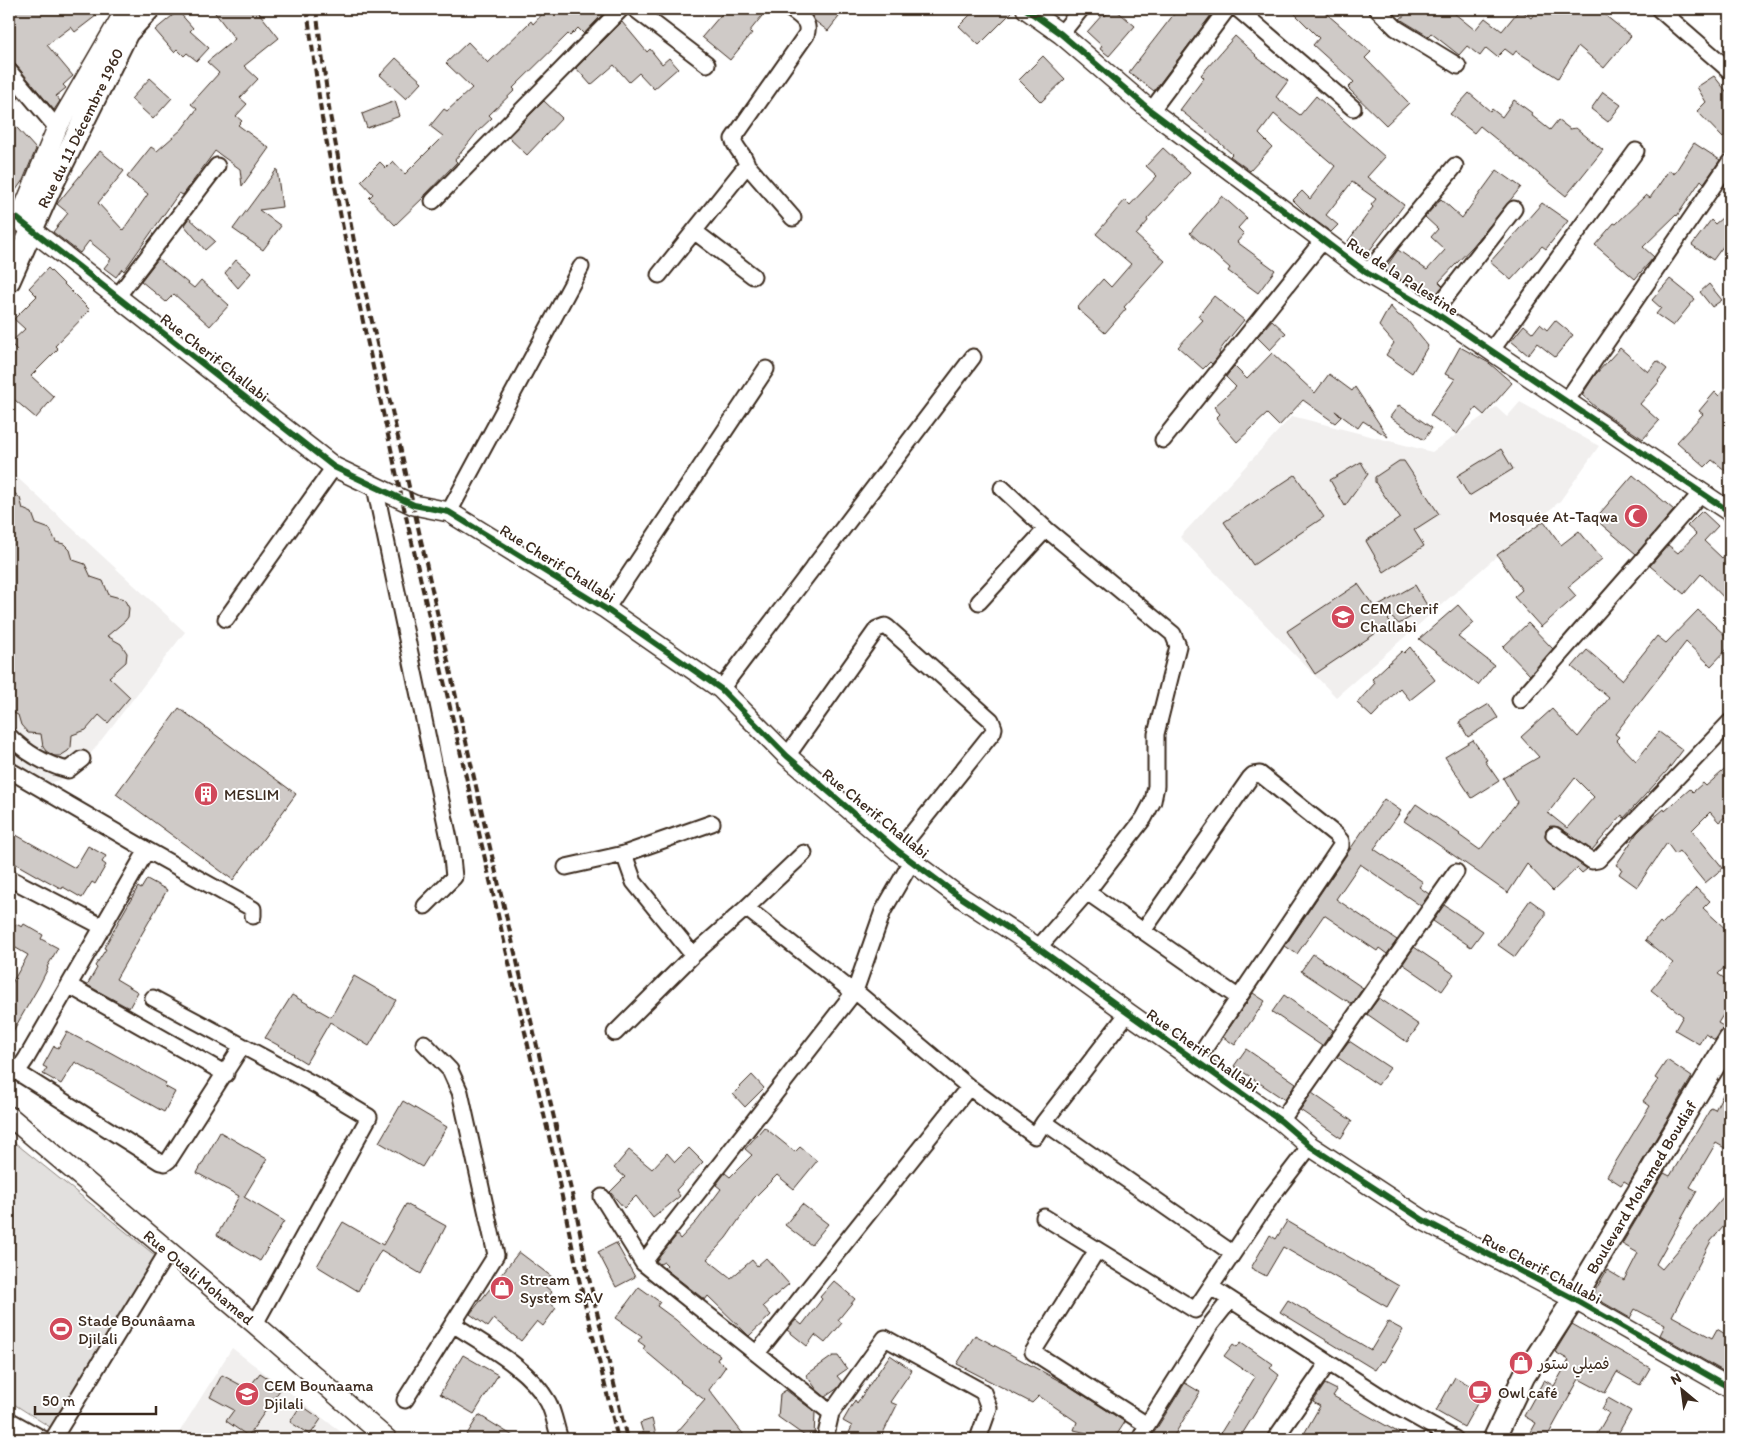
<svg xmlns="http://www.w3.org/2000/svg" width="1739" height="1448" viewBox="0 0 1739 1448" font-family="Itim,'Playpen Sans Arabic',sans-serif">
<rect width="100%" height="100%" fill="#fff"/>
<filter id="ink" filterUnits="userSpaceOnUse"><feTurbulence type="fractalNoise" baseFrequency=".02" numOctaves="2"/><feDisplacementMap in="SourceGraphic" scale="10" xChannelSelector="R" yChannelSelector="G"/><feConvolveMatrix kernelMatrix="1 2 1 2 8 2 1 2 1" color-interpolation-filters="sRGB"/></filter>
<g filter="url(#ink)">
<!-- built -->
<path fill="#f1efee" d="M9,78L25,96L9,111Z
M1520,402L1599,446L1560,501L1336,697L1180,537L1292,416L1432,452L1496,407L1507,417Z
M9,470L185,632L78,770L70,777L42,785L9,767Z
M232,1348L350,1439H175Z"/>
<!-- green -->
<path fill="#e2e0de" stroke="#8e857e" d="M9,1138L156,1256L53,1429L9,1401Z"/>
<!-- building -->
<path fill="#cfcac7" stroke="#3b2a1e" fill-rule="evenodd" d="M9,9H105L75,32L71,27L47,45L73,76L63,85L66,88L56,96L60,101L54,110L16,65L9,60Z
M212,9H256L279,38L244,66L258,79L240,98L247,104L236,116L242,121L238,125L269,148L242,186L240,169L215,151L183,195L179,193L124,271L122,269L116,277L104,268L111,259L89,241L80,253L53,232L68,213L57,204L100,151L124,171L98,203L123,230L148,194L127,177L151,147L157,151L182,129L197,109L191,104L219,73L207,62L235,39Z
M547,9H598L603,14L584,34L578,28L570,36L568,34L513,88L515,90L489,115L492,118L478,131L455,160L457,162L425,195V196L395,225L369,198L373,194L361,181L380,162L386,168L393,161L405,174L443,136L430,126L444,109L447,111L472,88L446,63L468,42L488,63L531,21L533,24Z
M726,9H753L762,16L749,32L752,33L730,60L702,37Z
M806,9H845L828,31L815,21Z
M976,9H1015L979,45L959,26Z
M1112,9H1115L1135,26L1109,56L1100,49L1102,46L1087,32L1103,14L1105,16Z
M1178,9H1206L1212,14L1154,91L1129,72Z
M1290,9H1321L1371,52L1365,58L1409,103L1386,125L1348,88L1354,82L1313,45L1319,38Z
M1412,9H1449L1475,30L1485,18L1502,31L1520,9L1531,18L1538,9H1613L1606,16L1631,36L1604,68L1578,46L1558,78L1516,51L1513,55L1505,49L1497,57L1486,48L1480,56L1467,46L1459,55L1431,33L1428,36L1400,19Z
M178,11L193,28L190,31L209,48L197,61L187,53L184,56L177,49L174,52L155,30Z
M622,22L647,52L650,49L662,64L669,58L678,68L654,89L639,73L629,82L614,65L591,85L576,68Z
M1235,36L1256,55L1255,56L1288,81L1276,97L1300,115L1316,96L1385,157L1367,177L1404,205L1366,255L1348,241L1373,207L1371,205L1376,199L1352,182L1326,215L1338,225L1331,232L1308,215L1293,200L1302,191L1310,199L1335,166L1274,114L1259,134L1272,147L1250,171L1230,156L1232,154L1210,134L1180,110L1204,78L1201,75Z
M1043,56L1065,79L1041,102L1019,80Z
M396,58L422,82L406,99L380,75Z
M1714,76L1730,96V131L1723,138L1697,111L1706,102L1697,87Z
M150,78L172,98L153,119L131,99Z
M9,85L19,98L14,101L9,94Z
M1603,92L1621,105L1608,122L1591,109Z
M1469,93L1490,111L1492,109L1502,117L1514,100L1532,113L1531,115L1550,130L1558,120L1570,129L1576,128L1603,150L1566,196L1480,126L1474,133L1450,114Z
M395,101L400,116L367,128L362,114Z
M544,101L562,118L527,155L508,137Z
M9,119L36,149L23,180L16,190L9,184Z
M1694,143L1720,160L1704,183L1701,180L1677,216L1676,215L1643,247L1654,257L1635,279L1595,245L1614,223L1616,224L1646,195L1650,198L1669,170L1674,174Z
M1163,148L1190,173L1147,219L1148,221L1136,235L1165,261L1124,307L1126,309L1105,333L1077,308L1103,279L1111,287L1131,264L1096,234L1125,200L1130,205L1157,176L1146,166Z
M277,169L282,207L259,210L281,226L263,250L233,229Z
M1497,170L1521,187L1473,246L1439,282L1443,286L1433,298L1384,270L1398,250L1427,270L1445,250L1431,237L1438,229L1425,217L1441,199L1462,218Z
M1222,196L1247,218L1238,228L1244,234L1237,242L1275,270L1258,293L1228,271L1230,268L1190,233Z
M1542,203L1568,221L1546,249L1542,246L1511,280L1490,262Z
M1730,211V237L1713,260L1692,245L1711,220L1715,224Z
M189,218L215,241L205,250L184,225Z
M158,259L194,288L201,280L229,305L210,326L174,294L166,302L141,281Z
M236,260L251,273L238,288L225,273Z
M48,268L90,310L55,346L58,349L31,376L54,397L36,418L9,395V361L18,351L10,343L25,329L14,319L37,296L29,288Z
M1670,279L1695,299L1673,326L1656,314L1661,308L1652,300Z
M1709,284L1722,300L1712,307L1700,292Z
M1214,296L1244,320L1223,346L1219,352L1220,354L1212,364L1210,362L1203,369L1178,347L1203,320L1198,316Z
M1390,306L1398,315L1407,320L1428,346L1412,373L1386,355L1394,343L1379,326Z
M1272,320L1286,333L1270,350L1257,337Z
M1555,320L1573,335L1555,357L1537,343L1528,355L1511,341L1524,325L1533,333L1540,324L1547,330Z
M1460,347L1489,363L1512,383L1484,415L1476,408L1457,434L1430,415L1455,379L1445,374Z
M1620,348L1648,372L1657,361L1667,369L1658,381L1659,382L1640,404L1659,421L1643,439L1598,409L1582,395L1595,375Z
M1272,353L1315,393L1329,374L1352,391L1355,387L1388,437L1363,421L1358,428L1335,411L1341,417L1335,423L1303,400L1279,426L1267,414L1237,442L1216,418L1220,414L1214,407L1236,387L1226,377L1234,366L1247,379Z
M1730,383V474L1712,460L1705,467L1677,442L1703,414L1699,411L1715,392L1719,396Z
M1399,405L1432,428L1424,440L1390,417Z
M1501,449L1513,469L1469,496L1457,476Z
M1399,461H1404L1439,514L1414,530L1424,546L1384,572L1366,541L1400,518L1375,482V477Z
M1361,462L1368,474L1345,506L1330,480Z
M1295,475L1324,517L1253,565L1224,522Z
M1633,475L1674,510L1636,554L1595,519Z
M9,488L20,498L23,509L32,513L36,524L50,529L56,542L64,544L70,550L73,560L85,564L91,577L103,581L109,595L124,599L129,608L128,617L125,621L107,636L121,644L127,653L126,662L109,677L130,697L108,723L99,715L86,730L72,735L71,747L68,751L60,756H54L46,751L43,747L41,734L28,733L21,725L18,715L9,711Z
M1702,511L1718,526L1704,541L1722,558L1730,550V604L1701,574L1684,594L1650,566L1668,545L1678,553L1696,534L1687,526Z
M1544,521L1561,545L1579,531L1602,559L1568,587L1576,596L1541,627L1514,597L1522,590L1497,555Z
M1358,584L1375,608L1415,585L1428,607L1399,624L1391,617L1388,620L1391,623L1315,674L1287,631Z
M1458,605L1474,623L1458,637L1494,665L1478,685L1419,639Z
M1698,610L1730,640V646L1711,666L1686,642L1615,734L1619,737L1616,740L1636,761L1659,732L1683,750L1667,771L1624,818L1622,815L1592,850L1559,827L1550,826L1546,830L1545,835L1546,839L1587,869L1582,873L1577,868L1553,891L1527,864L1508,893L1404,821L1416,804L1460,834L1459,835L1480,850L1517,802L1503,778L1539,757L1521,737L1552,709L1578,737L1609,698L1572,667L1587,650L1622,680L1657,636L1666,643ZM1575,778L1594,797L1567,828L1548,813Z
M1528,623L1553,649L1530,675L1503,647Z
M1410,647L1435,680L1410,700L1400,688L1372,717L1357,703L1375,683L1372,679L1402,651L1404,653Z
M1489,704L1498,718L1468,737L1459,722Z
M179,708L296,794L233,880L116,794Z
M1473,740L1487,760L1485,761L1499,781L1472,798L1445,757Z
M1730,765V813L1719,822L1710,812L1692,830L1723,868L1705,883L1679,851L1675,854L1667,843L1637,887L1619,874L1622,869L1616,865L1637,833L1643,827L1664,809L1665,811L1690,789L1693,792L1703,783L1706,786Z
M1384,799L1401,811L1374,849L1423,882L1419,887L1429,894L1421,906L1360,864L1336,899L1397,940L1387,954L1379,948L1377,951L1324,915L1297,954L1285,946Z
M9,831L75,868L88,846L106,856L102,862L106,865L95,884L92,882L82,898L63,887L62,889L44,879V880L9,860Z
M147,879L167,890L116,979L138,992L129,1008L87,985L97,968L95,966L106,949L104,948L122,915L138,887L141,889Z
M1696,888L1710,901L1703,908L1730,933V961L1718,974L1730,982V1004L1718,1023L1725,1027L1715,1040L1705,1034L1699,1044L1675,1030L1683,1016L1651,990L1673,963L1645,940L1660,922L1662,924Z
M1530,900L1545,911V916L1515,957L1498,945Z
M1444,905L1483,931L1471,947L1433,921Z
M16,924L22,927L24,924L43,935L41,939L58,948L47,967L48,968L39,986L9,1038V988L28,955L9,944V937Z
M1414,947L1454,974L1442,991L1403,964Z
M1313,954L1363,988L1352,1004L1346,1000V1001L1301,971Z
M354,976L396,1000L369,1046L330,1022L306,1063L293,1055L294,1054L265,1038L292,995L331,1017Z
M1253,993L1265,1001L1235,1045L1223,1037Z
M1284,995L1333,1030L1322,1046L1272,1012Z
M1379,998L1419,1025L1407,1042L1367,1014Z
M67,1032L86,1042L87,1041L105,1051L106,1050L166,1083L164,1086L175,1092L164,1112L75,1062L61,1084L43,1074L47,1068L43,1066L54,1046L58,1048Z
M1349,1041L1390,1068L1378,1085L1337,1057Z
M1246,1049L1296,1083L1285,1100L1234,1066Z
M1667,1060L1692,1077L1629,1184L1624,1181L1621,1185L1607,1176L1650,1106L1643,1101L1658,1080L1655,1078Z
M752,1075L764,1088L745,1107L733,1094Z
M1730,1081V1151L1716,1143L1690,1187L1697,1191L1656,1264L1662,1269L1730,1189V1219L1711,1241L1672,1316L1712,1338L1717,1329L1730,1337V1375L1660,1335L1665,1325L1635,1309L1630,1318L1592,1296L1607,1270L1624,1280L1638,1253L1622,1244L1664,1173L1670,1176L1711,1108L1715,1110Z
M1312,1093L1352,1121L1341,1138L1300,1110Z
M403,1101L447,1127L422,1167L379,1142Z
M764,1127L795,1152L800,1147L817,1161L794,1189L777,1175L754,1198L726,1238L707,1259L731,1278L752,1260L757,1266L766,1258L789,1284L763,1306L771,1315L749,1336L708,1296L705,1300L664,1268L667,1265L664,1262L660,1264L656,1261L677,1235L680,1239L697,1221L721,1189L716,1185L725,1173L730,1177L752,1155L745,1149Z
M220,1132L267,1159L244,1197L284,1221L260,1261L217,1235L239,1196L197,1173Z
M689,1148L703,1162L676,1190L680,1196L653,1218L636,1196L624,1208L610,1192L625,1177L614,1168L629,1150L652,1169L667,1153L675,1162Z
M406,1204L446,1226L421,1274L381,1250L358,1291L317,1266L343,1222L383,1245Z
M802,1204L828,1224L811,1245L785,1225Z
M1287,1221L1399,1286L1387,1307L1283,1247L1266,1276L1251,1268L1270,1235L1276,1239Z
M616,1243L635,1277L616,1287L598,1252Z
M519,1252L552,1277L545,1286L552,1292L546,1300L556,1308L543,1326L537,1321L521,1341L494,1319L488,1327L470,1314Z
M834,1281L855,1299L838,1320L842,1323L825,1343L815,1335L807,1346L787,1330L796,1320L802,1325L822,1299L820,1297Z
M639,1287L660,1302L657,1306L676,1320L704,1345L720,1355L717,1360L726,1366L709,1390L747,1439H671L705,1400L680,1382L681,1381L643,1349L645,1346L638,1341L642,1336L616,1318Z
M1288,1300L1371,1350L1388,1322L1403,1330L1384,1362L1381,1361L1375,1370L1280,1312Z
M1572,1324L1650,1368L1640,1385L1617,1372L1605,1393L1579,1379L1546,1439H1527L1536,1423L1524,1416L1544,1380L1554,1386L1569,1360L1555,1352Z
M975,1335L1069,1386L1125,1422L1114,1439L1074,1430L1077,1422L1039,1396L1032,1403L957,1364Z
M1241,1342L1273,1364L1270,1368L1279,1375L1239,1439H1217L1255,1377L1224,1356L1233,1344L1237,1347Z
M463,1355L498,1375L474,1414L440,1394Z
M890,1355L912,1370L890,1402L897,1405L880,1439H854L849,1433L852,1426L843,1421L855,1400L857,1403Z
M833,1356H838L847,1369L837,1376L842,1382L838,1388L825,1397L817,1390L806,1375Z
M260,1373L282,1387L248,1436L226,1421L234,1410L210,1397L222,1375L248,1389Z
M1455,1377L1483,1393L1464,1427L1436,1411Z
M1185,1383L1200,1392L1172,1439H1150Z
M1325,1384L1337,1390L1333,1396L1410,1439H1301L1320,1406L1313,1402Z
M786,1390L815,1412L814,1439H809L778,1417L780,1394Z
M1608,1398L1631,1411L1615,1439H1594L1609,1413L1602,1409Z
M301,1405L321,1419L310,1435L290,1422Z
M479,1415L518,1439H464Z
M652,1419L657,1439H645L640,1423Z"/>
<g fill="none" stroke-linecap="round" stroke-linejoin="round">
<!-- minor casing -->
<g stroke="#3b2a1e" stroke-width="19">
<path id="minor" d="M635,9L707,64
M1238,9L1353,108
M1377,9L1396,28L1458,66
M1659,9L1730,71
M1061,34L1081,9
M9,71L57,128
M1151,111L1227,9
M747,165L793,218
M433,201L621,9
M694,231L753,276
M1367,273L1455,166
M659,275L747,165C745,155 736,150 733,139L806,35C811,22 800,16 790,9
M117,297L217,166
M1434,312L1514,209
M1491,351L1636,151
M1567,400L1729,163
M1163,440L1324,239
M375,487L451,848L454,877L425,906
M1002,488L1046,529L1173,634L1178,646L1156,734V786L1153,801L1144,818L1087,892L1038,948
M449,512L581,267
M979,602L1046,529
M606,609L766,369
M226,619L334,467
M721,689L973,357
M1520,700L1702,492
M9,736C26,753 44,764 68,770L82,759
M787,756L877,629L885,626L888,628L991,720L994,728L993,732L898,851
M9,770L147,850L253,909V916
M712,823L624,854L634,882L693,955L746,908
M1554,835L1592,861L1598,860L1730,722
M912,861L883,911L855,991L969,1087L1035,1136L1044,1122
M566,867L624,854
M9,878L103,927
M1087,892L1239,998
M1143,931L1250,778L1253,775L1260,774L1336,835L1341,841V846L1196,1061
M70,986L226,1074
M153,998L319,1087L369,1117L255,1324
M1128,1013L1044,1122L1232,1253
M615,1033L693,955
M10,1068L17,1072L26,1059L147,850
M17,1072L160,1162L165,1163L169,1160L242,1046
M1281,1121L1456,872
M602,1197L643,1263L831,1413L825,1439
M1044,1217L1195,1310L1271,1197L1310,1146
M1097,1250L1033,1352L1147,1425
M643,1263L855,991L848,988L746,908L804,853
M1211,1287L1394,1405L1455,1439
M453,1324C486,1346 528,1367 548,1402C554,1413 556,1428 560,1439
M757,1353L969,1087
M405,1400L496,1255L460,1092L450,1070L424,1043
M831,1413L885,1338L983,1392L989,1408L978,1439
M9,1420L43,1439
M53,1439L168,1251
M1140,1439L1147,1425L1211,1324L1230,1300
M1275,1439L1328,1363"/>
</g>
<!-- tertiary casing -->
<g stroke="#3b2a1e" stroke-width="22">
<path id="tertiary" d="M1026,9L1061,34L1151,111L1367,273L1434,312L1730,512
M9,212L334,467L414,505L449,512L606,609L721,689L787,756L898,851L953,892L1038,948L1128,1013L1281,1121L1310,1146L1423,1220L1574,1299L1730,1388
M19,220L57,128L126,9
M9,1116L255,1324L387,1439"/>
</g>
<!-- secondary casing -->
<g stroke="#3b2a1e" stroke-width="25">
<path id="secondary" d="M9,281L49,191L127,33L149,9
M1494,1439L1524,1376L1574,1299L1730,1039"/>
</g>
<!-- minor -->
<use href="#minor" stroke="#fff" stroke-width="15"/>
<!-- tertiary -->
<use href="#tertiary" stroke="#fff" stroke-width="19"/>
<!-- secondary -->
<use href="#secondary" stroke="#fff" stroke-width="21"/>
<!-- rail -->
<path stroke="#3b2a1e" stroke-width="4" stroke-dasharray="8 4" stroke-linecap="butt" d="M307,9L322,118L346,244L402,499L554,1158L579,1279L618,1439
M316,9L330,115L354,241L484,822L576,1211L588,1274L627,1439"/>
<!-- cycleway casing -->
<g stroke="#fff" stroke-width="9">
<path id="cycleway" d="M1026,9L1061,34L1151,111L1367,273L1434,312L1730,512
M9,212L334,467L414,505L449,512L606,609L721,689L787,756L898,851L953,892L1038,948L1128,1013L1281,1121L1310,1146L1423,1220L1574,1299L1730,1388"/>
</g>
<!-- cycleway -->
<use href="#cycleway" stroke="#1b5e20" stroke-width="6"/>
</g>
</g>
<!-- icons -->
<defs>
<g id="mosque-disc" transform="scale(1.25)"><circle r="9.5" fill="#d1495b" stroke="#fff"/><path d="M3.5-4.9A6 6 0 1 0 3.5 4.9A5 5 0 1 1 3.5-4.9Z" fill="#fff"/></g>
<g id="school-disc" transform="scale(1.25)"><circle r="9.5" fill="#d1495b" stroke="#fff"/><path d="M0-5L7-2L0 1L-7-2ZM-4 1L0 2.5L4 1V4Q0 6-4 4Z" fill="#fff"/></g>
<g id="building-disc" transform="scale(1.25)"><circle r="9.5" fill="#d1495b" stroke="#fff"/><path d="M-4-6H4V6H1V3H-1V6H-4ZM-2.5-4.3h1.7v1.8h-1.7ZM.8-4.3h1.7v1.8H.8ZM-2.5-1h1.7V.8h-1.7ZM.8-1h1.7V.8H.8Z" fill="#fff"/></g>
<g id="shop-disc" transform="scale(1.25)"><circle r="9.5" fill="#d1495b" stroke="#fff"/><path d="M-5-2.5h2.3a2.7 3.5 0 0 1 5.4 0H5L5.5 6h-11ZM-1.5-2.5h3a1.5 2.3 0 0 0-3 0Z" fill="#fff"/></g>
<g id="stadium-disc" transform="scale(1.25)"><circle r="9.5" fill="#d1495b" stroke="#fff"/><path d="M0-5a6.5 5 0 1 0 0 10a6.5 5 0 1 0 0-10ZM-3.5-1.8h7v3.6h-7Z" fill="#fff"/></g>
<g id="cafe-disc" transform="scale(1.25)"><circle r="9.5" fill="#d1495b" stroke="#fff"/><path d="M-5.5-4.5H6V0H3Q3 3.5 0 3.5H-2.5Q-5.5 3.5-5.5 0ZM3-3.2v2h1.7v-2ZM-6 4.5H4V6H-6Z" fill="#fff"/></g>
</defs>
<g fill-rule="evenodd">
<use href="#mosque-disc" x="1636" y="516"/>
<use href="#school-disc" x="1343" y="617"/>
<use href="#building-disc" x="206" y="794"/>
<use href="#shop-disc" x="502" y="1288"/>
<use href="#stadium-disc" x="61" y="1329"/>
<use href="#shop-disc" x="1521" y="1363"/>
<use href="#cafe-disc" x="1480" y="1392"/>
<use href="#school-disc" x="247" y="1394"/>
</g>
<g text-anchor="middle" stroke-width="4" stroke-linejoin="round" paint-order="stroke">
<!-- street labels -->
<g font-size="16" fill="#3b2a1e" stroke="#fff">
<text transform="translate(80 128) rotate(-64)" y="6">Rue du 11 Décembre 1960</text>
<text transform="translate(1403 276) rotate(33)" y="6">Rue de la Palestine</text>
<text transform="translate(215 357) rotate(38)" y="6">Rue Cherif Challabi</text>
<text transform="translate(558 563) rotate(32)" y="6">Rue Cherif Challabi</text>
<text transform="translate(876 813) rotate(39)" y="6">Rue Cherif Challabi</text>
<text transform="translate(1203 1050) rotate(35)" y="6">Rue Cherif Challabi</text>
<text transform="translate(1641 1187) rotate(-59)" y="6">Boulevard Mohamed Boudiaf</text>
<text transform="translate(1542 1268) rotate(28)" y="6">Rue Cherif Challabi</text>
<text transform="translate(199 1277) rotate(40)" y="6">Rue Ouali Mohamed</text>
</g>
<!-- poi labels -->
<g font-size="16" fill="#3b2a1e" stroke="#fff" text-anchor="start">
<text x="1618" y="522" text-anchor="end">Mosquée At-Taqwa</text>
<text x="1360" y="614">CEM Cherif<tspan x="1360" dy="18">Challabi</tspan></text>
<text x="224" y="800">MESLIM</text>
<text x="520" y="1285">Stream<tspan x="520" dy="18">System SAV</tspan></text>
<text x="78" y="1326">Stade Bounâama<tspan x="78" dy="18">Djilali</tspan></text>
<text x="1538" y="1369">فميلي ستور</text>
<text x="264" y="1391">CEM Bounaama<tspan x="264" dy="18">Djilali</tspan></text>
<text x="1498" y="1398">Owl café</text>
</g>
</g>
<!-- margin -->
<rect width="1739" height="1448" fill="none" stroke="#fff" stroke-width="30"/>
<rect x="15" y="15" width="1709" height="1418" fill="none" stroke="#3b2a1e" stroke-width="2" filter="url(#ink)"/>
<!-- north arrow -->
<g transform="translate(1682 1390) rotate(331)" stroke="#ffffff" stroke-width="4" paint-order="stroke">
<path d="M0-4L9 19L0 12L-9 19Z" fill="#3b2a1e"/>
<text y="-8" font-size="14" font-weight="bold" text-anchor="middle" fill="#3b2a1e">N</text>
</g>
<!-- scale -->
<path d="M35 1406v8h121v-8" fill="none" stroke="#3b2a1e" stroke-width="2.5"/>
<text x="42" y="1406" font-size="15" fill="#3b2a1e" stroke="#ffffff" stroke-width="4" paint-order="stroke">50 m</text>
</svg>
